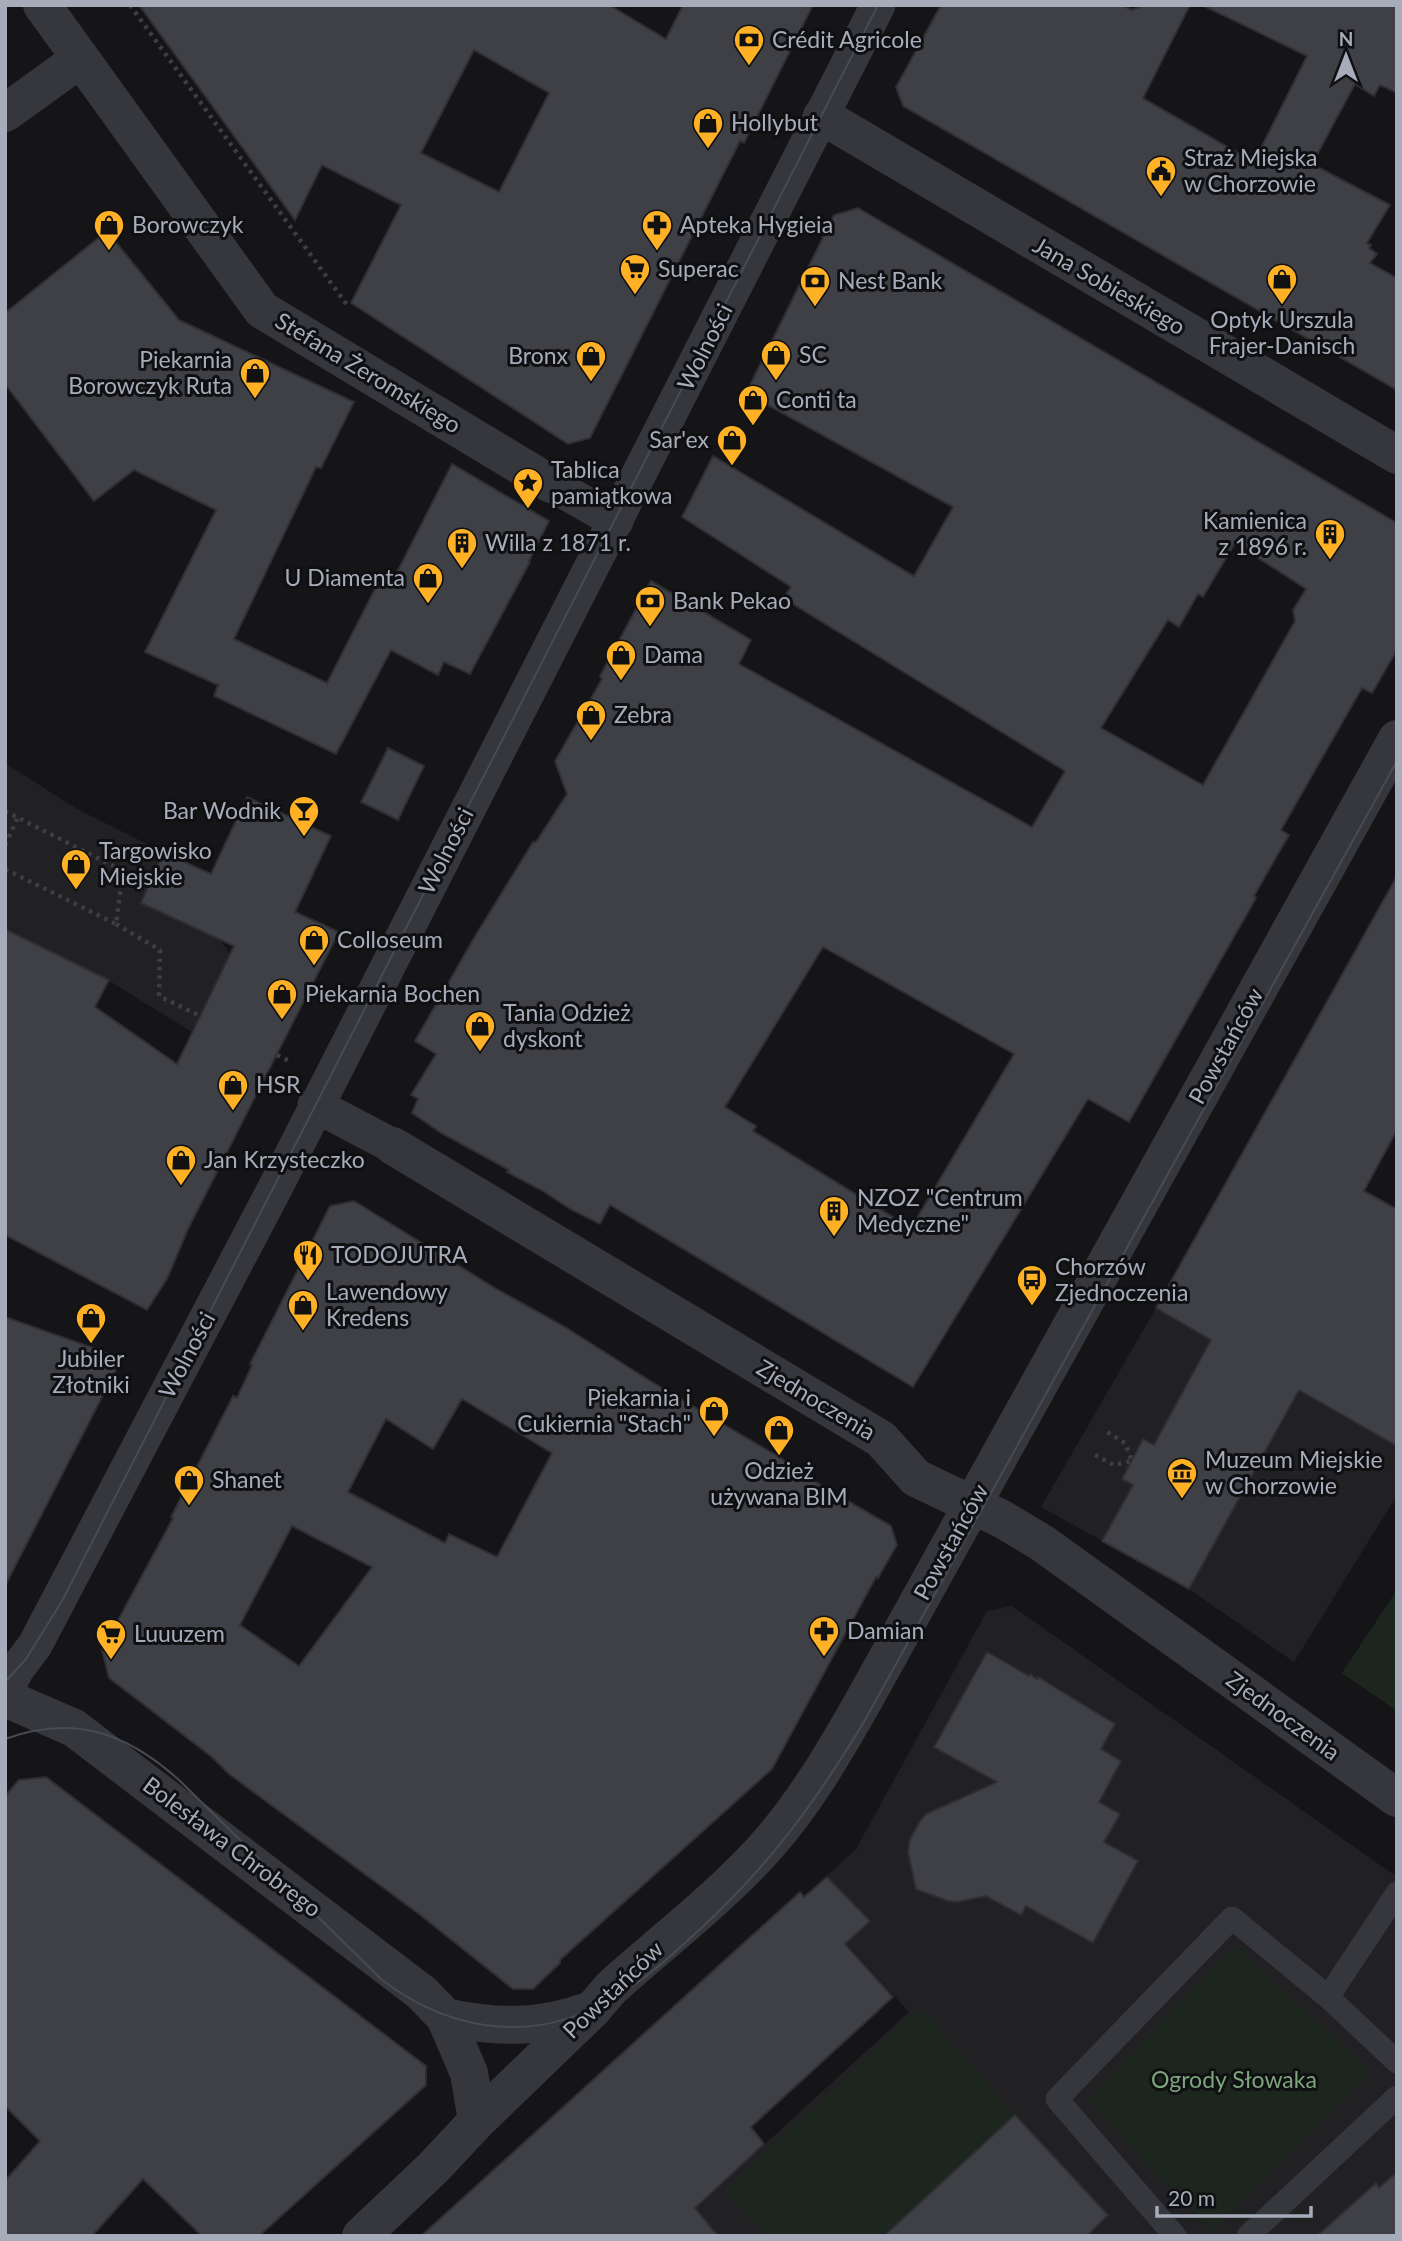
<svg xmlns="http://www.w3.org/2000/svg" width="1402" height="2241" viewBox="0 0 1402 2241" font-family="Lato,sans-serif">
<rect width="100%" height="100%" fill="#151517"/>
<!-- built -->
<path fill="#212124" d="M5,763L77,809L163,852L155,870H152L150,876L151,879L142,903L220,939L230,955L192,1032L103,977L12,932L5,946Z
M1156,1308L1397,1446V1495L1294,1662L1189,1589L1041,1507Z
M1012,1606L1397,1877V2236H718L695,2208L909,2012L804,1897L856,1849L987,1611Z"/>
<!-- green -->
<path fill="#1d261e" d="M1397,1590V1711L1342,1673Z
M1237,1945L1370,2073L1213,2231L1086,2100Z
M920,2007L1015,2115L884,2236H766L725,2191Z"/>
<!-- building -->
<path fill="#3f4045" stroke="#2f2f33" stroke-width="2" fill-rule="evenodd" d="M139,5H609L666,39L683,5H813L744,143L740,141L590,438L568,444L351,303L401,205L322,165L295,220ZM474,50L549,93L499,192L421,153Z
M941,5H1122L1132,10L1146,5H1190L1143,98L1254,162L1307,56L1202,5H1397V93L1380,85L1374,96L1355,84L1312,164L1390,205L1367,243L1371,245L1369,248L1377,254L1370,263L1397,278V390L903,106L896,87Z
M858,208L1397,523V647L1394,655L1372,693L1362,688L1281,830L1289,835L1254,896L1256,898L1129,1122L1088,1099L913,1387L610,1205L600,1224L570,1209L543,1191L507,1172L509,1170L441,1133L412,1113L418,1099L411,1095L436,1054L415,1041L474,938L533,842H536L567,794L555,761L602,679L600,676L651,581L751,640L739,664L1032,827L1065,771L783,598L791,587L682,517L713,456L914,576L953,507L746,393L834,215ZM1235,543L1306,589L1293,610L1295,621L1203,785L1101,728L1168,620L1179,627L1198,594L1203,597ZM823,947L1014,1054L911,1228L753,1131L756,1126L725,1107Z
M107,231L179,320L354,402L321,468L316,467L234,639L327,683L380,579L391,584L452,464L549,521L529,561L530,562L470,674L444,662L438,675L391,650L336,754L214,696L218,685L145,652L216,510L134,470L94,501L5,384V313Z
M388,748L424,766L398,820L361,802Z
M247,797L331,836L295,912L339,932L188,1229L167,1279L147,1310L5,1235V929L109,980L95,1007L177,1064L234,946L141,903L163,852L211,874Z
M1397,876V1130L1364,1191L1397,1209V1446L1299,1390L1189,1589L1102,1541L1133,1485L1122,1479L1143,1439L1154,1445L1211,1340L1156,1308Z
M354,1201L495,1288L565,1327L652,1382L779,1457L798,1469L797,1471L891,1526L897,1545L878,1578L876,1577L772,1769L560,1960V1963L533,1989H513L419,1914L229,1774L212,1757L109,1678L102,1650L173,1518L171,1517L233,1396L237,1398L252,1365L250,1364L330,1206ZM462,1399L552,1453L497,1557L449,1534L445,1543L348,1492L386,1419L433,1449ZM292,1526L372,1567L299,1666L240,1625Z
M5,1317L122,1358L5,1586Z
M987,1652L1029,1676L1030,1674L1037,1679L1038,1677L1115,1724L1101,1749L1121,1761L1099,1802L1120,1814L1104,1842L1138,1861L1093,1943L1026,1906L1021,1915L986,1896L958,1902L948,1901L916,1889L908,1852L910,1839L920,1821L926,1814L997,1782L934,1747Z
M46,1777L426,2066V2085L259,2236H202L143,2179L92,2236H5V2181L40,2141L5,2106V1796L19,1780Z
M827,1877L870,1921L845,1944L893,1997L751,2127L764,2144L695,2208L718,2236H421L800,1892L804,1897Z
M1015,2115L1108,2215L1087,2236H884Z
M1397,2172V2236H1317L1376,2183L1379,2188Z"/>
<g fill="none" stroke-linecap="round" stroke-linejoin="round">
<!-- path -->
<path stroke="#3c3e44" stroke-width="4.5" stroke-dasharray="3.5 5" stroke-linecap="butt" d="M130,5L347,305
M5,811L123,871L116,924L5,869
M5,845L18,817
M116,924L160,950L159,996L200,1016
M277,1055L289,1061
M1095,1455L1114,1465L1132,1461L1125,1443L1107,1432"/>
<!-- service -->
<path stroke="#36373d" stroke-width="23" d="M1328,1997L1397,1893
M1175,2236L1057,2099L1232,1918L1328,1997L1397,2062
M1248,2236L1397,2097"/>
<!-- pedestrian -->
<path stroke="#36373d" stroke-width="35" d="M551,484L616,521
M315,1105L393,1146
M5,1692L17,1669L35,1645L275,1188L878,5"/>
<!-- minor -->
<path stroke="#36373d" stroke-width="38" d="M42,5L262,310L551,484
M5,113L80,59
M822,116L1397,455
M393,1146L881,1439L916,1478L1002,1519L1042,1543L1397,1798
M5,1698L74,1728L422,1993L445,2017L469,2073L477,2121
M445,2017C497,2028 540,2029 591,2010
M361,2236L433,2168L477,2121L593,2009L611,1988C661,1943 716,1901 762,1851C803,1806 834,1753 864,1700L1397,739"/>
<!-- tram -->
<path stroke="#484b52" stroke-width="2" d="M5,1682L26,1659L62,1601L878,5
M5,1739C74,1714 127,1733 179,1780L382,1980C455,2035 540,2044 619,1995C648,1977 673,1954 698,1931C769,1866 815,1803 865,1720L1397,761"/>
</g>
<!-- icons -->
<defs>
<g id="bank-pin" transform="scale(1.575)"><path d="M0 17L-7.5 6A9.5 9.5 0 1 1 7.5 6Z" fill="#ffb125" stroke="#101012"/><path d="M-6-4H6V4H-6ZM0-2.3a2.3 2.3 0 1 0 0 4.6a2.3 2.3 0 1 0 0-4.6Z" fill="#111"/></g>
<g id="shop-pin" transform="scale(1.575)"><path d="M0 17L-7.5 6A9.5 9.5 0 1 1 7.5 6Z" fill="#ffb125" stroke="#101012"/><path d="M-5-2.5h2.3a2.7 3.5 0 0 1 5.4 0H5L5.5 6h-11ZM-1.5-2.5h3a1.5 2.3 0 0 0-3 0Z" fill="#111"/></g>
<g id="civic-pin" transform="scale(1.575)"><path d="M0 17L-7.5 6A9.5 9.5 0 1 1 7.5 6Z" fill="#ffb125" stroke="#101012"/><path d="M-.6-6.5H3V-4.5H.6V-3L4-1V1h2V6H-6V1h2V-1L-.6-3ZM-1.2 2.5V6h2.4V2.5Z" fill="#111"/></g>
<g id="pharmacy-pin" transform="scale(1.575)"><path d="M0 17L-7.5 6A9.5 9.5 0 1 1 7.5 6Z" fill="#ffb125" stroke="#101012"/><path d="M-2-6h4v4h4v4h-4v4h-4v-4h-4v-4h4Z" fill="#111"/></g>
<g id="supermarket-pin" transform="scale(1.575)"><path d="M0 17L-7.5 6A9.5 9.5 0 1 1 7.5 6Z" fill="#ffb125" stroke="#101012"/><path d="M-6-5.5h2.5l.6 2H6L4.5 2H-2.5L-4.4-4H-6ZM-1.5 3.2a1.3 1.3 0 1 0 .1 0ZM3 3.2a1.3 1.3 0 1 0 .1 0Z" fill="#111"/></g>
<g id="sight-pin" transform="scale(1.575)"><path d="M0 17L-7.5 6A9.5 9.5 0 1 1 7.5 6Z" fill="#ffb125" stroke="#101012"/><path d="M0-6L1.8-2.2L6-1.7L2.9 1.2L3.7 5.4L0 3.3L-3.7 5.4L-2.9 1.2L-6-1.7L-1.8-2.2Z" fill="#111"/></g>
<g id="building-pin" transform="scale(1.575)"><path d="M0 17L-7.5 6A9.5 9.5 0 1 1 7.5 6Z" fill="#ffb125" stroke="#101012"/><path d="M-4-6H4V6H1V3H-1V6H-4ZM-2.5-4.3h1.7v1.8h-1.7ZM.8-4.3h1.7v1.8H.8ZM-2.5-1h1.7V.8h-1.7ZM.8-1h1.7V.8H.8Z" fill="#111"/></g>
<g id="bar-pin" transform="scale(1.575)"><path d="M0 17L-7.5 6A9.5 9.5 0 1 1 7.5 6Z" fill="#ffb125" stroke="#101012"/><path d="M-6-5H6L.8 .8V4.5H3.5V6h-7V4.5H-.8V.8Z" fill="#111"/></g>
<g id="restaurant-pin" transform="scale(1.575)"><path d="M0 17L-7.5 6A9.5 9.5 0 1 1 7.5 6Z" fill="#ffb125" stroke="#101012"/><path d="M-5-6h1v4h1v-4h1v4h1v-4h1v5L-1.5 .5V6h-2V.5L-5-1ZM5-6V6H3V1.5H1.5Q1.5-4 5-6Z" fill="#111"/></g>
<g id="bus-pin" transform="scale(1.575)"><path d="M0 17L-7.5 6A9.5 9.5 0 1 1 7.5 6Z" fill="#ffb125" stroke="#101012"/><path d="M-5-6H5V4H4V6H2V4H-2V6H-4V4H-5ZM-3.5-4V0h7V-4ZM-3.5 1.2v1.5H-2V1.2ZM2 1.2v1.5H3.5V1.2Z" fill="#111"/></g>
<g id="museum-pin" transform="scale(1.575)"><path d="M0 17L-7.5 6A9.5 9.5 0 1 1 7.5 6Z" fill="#ffb125" stroke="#101012"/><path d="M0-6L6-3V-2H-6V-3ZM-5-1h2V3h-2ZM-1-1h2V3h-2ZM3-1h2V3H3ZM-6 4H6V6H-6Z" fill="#111"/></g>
</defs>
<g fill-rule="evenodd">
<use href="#bank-pin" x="749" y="40"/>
<use href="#shop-pin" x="708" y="123"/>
<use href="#civic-pin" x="1161" y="171"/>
<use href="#shop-pin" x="109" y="225"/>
<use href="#pharmacy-pin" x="657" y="225"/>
<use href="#supermarket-pin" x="635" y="269"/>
<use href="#shop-pin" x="1282" y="279"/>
<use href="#bank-pin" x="815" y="281"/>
<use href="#shop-pin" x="776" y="355"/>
<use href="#shop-pin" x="591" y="356"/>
<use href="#shop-pin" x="255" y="373"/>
<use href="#shop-pin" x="753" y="400"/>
<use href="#shop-pin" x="732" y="440"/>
<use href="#sight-pin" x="528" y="483"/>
<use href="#building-pin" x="1330" y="534"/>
<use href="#building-pin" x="462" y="543"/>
<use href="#shop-pin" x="428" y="578"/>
<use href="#bank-pin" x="650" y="601"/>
<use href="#shop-pin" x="621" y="655"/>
<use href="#shop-pin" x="591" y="715"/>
<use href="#bar-pin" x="304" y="811"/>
<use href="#shop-pin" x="76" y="864"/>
<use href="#shop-pin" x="314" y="940"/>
<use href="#shop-pin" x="282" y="994"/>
<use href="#shop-pin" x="480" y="1026"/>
<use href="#shop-pin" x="233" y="1085"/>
<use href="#shop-pin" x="181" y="1160"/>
<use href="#building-pin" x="834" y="1211"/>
<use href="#restaurant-pin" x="308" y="1255"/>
<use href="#bus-pin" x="1032" y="1280"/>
<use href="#shop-pin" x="303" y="1305"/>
<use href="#shop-pin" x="91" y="1318"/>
<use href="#shop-pin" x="714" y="1411"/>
<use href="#shop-pin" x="779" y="1430"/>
<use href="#museum-pin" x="1182" y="1473"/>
<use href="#shop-pin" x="189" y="1480"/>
<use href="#pharmacy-pin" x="824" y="1631"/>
<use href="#supermarket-pin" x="111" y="1634"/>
</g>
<g text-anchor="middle" stroke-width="6" stroke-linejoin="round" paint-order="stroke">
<!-- poi labels -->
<g font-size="23" fill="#a6acb9" stroke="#101012" text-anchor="start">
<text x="772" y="48">Crédit Agricole</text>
<text x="731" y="131">Hollybut</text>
<text x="1184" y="166">Straż Miejska<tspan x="1184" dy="26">w Chorzowie</tspan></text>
<text x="132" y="233">Borowczyk</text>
<text x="680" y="233">Apteka Hygieia</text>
<text x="658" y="277">Superac</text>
<text x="838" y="289">Nest Bank</text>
<text x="1282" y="328" text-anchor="middle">Optyk Urszula<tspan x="1282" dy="26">Frajer-Danisch</tspan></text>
<text x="799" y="363">SC</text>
<text x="568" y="364" text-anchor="end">Bronx</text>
<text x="232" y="368" text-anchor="end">Piekarnia<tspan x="232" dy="26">Borowczyk Ruta</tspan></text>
<text x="776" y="408">Conti ta</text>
<text x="709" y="448" text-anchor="end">Sar'ex</text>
<text x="551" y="478">Tablica<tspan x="551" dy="26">pamiątkowa</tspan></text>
<text x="1307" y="529" text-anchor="end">Kamienica<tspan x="1307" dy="26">z 1896 r.</tspan></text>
<text x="485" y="551">Willa z 1871 r.</text>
<text x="405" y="586" text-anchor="end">U Diamenta</text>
<text x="673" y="609">Bank Pekao</text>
<text x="644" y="663">Dama</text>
<text x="614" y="723">Zebra</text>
<text x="281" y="819" text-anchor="end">Bar Wodnik</text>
<text x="99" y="859">Targowisko<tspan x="99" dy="26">Miejskie</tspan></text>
<text x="337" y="948">Colloseum</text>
<text x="305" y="1002">Piekarnia Bochen</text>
<text x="503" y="1021">Tania Odzież<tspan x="503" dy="26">dyskont</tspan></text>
<text x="256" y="1093">HSR</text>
<text x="204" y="1168">Jan Krzysteczko</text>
<text x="857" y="1206">NZOZ "Centrum<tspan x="857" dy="26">Medyczne"</tspan></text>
<text x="331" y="1263">TODOJUTRA</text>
<text x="1055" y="1275">Chorzów<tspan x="1055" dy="26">Zjednoczenia</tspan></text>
<text x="326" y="1300">Lawendowy<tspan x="326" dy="26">Kredens</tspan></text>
<text x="91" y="1367" text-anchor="middle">Jubiler<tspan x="91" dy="26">Złotniki</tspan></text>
<text x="691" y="1406" text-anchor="end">Piekarnia i<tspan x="691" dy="26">Cukiernia "Stach"</tspan></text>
<text x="1205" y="1468">Muzeum Miejskie<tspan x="1205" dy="26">w Chorzowie</tspan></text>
<text x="779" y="1479" text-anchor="middle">Odzież<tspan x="779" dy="26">używana BIM</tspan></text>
<text x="212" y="1488">Shanet</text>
<text x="847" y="1639">Damian</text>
<text x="134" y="1642">Luuuzem</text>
</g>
<!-- street labels -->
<g font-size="23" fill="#a6acb9" stroke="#101012">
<text transform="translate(1109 286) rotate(30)" y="8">Jana Sobieskiego</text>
<text transform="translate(705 347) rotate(-63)" y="8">Wolności</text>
<text transform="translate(368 373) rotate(31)" y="8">Stefana Żeromskiego</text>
<text transform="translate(446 851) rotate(-63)" y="8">Wolności</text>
<text transform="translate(1226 1046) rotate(-61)" y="8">Powstańców</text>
<text transform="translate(187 1355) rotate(-62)" y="8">Wolności</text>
<text transform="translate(816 1400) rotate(31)" y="8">Zjednoczenia</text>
<text transform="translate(951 1542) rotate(-61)" y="8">Powstańców</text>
<text transform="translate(1283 1716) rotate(36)" y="8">Zjednoczenia</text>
<text transform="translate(232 1847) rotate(37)" y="8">Bolesława Chrobrego</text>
<text transform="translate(613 1990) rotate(-44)" y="8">Powstańców</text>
</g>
<!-- park labels -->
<g font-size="23" fill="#7ba57d" stroke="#101012">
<text x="1234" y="2088">Ogrody Słowaka</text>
</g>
</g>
<!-- border -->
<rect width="1402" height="2241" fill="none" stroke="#a6acb9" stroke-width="14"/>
<!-- north arrow -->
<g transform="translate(1346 56)" stroke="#101012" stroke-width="5" paint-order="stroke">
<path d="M0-5L12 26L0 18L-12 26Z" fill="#a6acb9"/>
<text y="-10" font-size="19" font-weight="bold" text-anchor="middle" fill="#a6acb9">N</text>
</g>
<!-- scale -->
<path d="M1157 2206v10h154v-10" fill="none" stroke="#a6acb9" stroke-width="3.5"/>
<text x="1168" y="2206" font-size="21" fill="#a6acb9" stroke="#101012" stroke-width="5" paint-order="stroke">20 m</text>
</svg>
